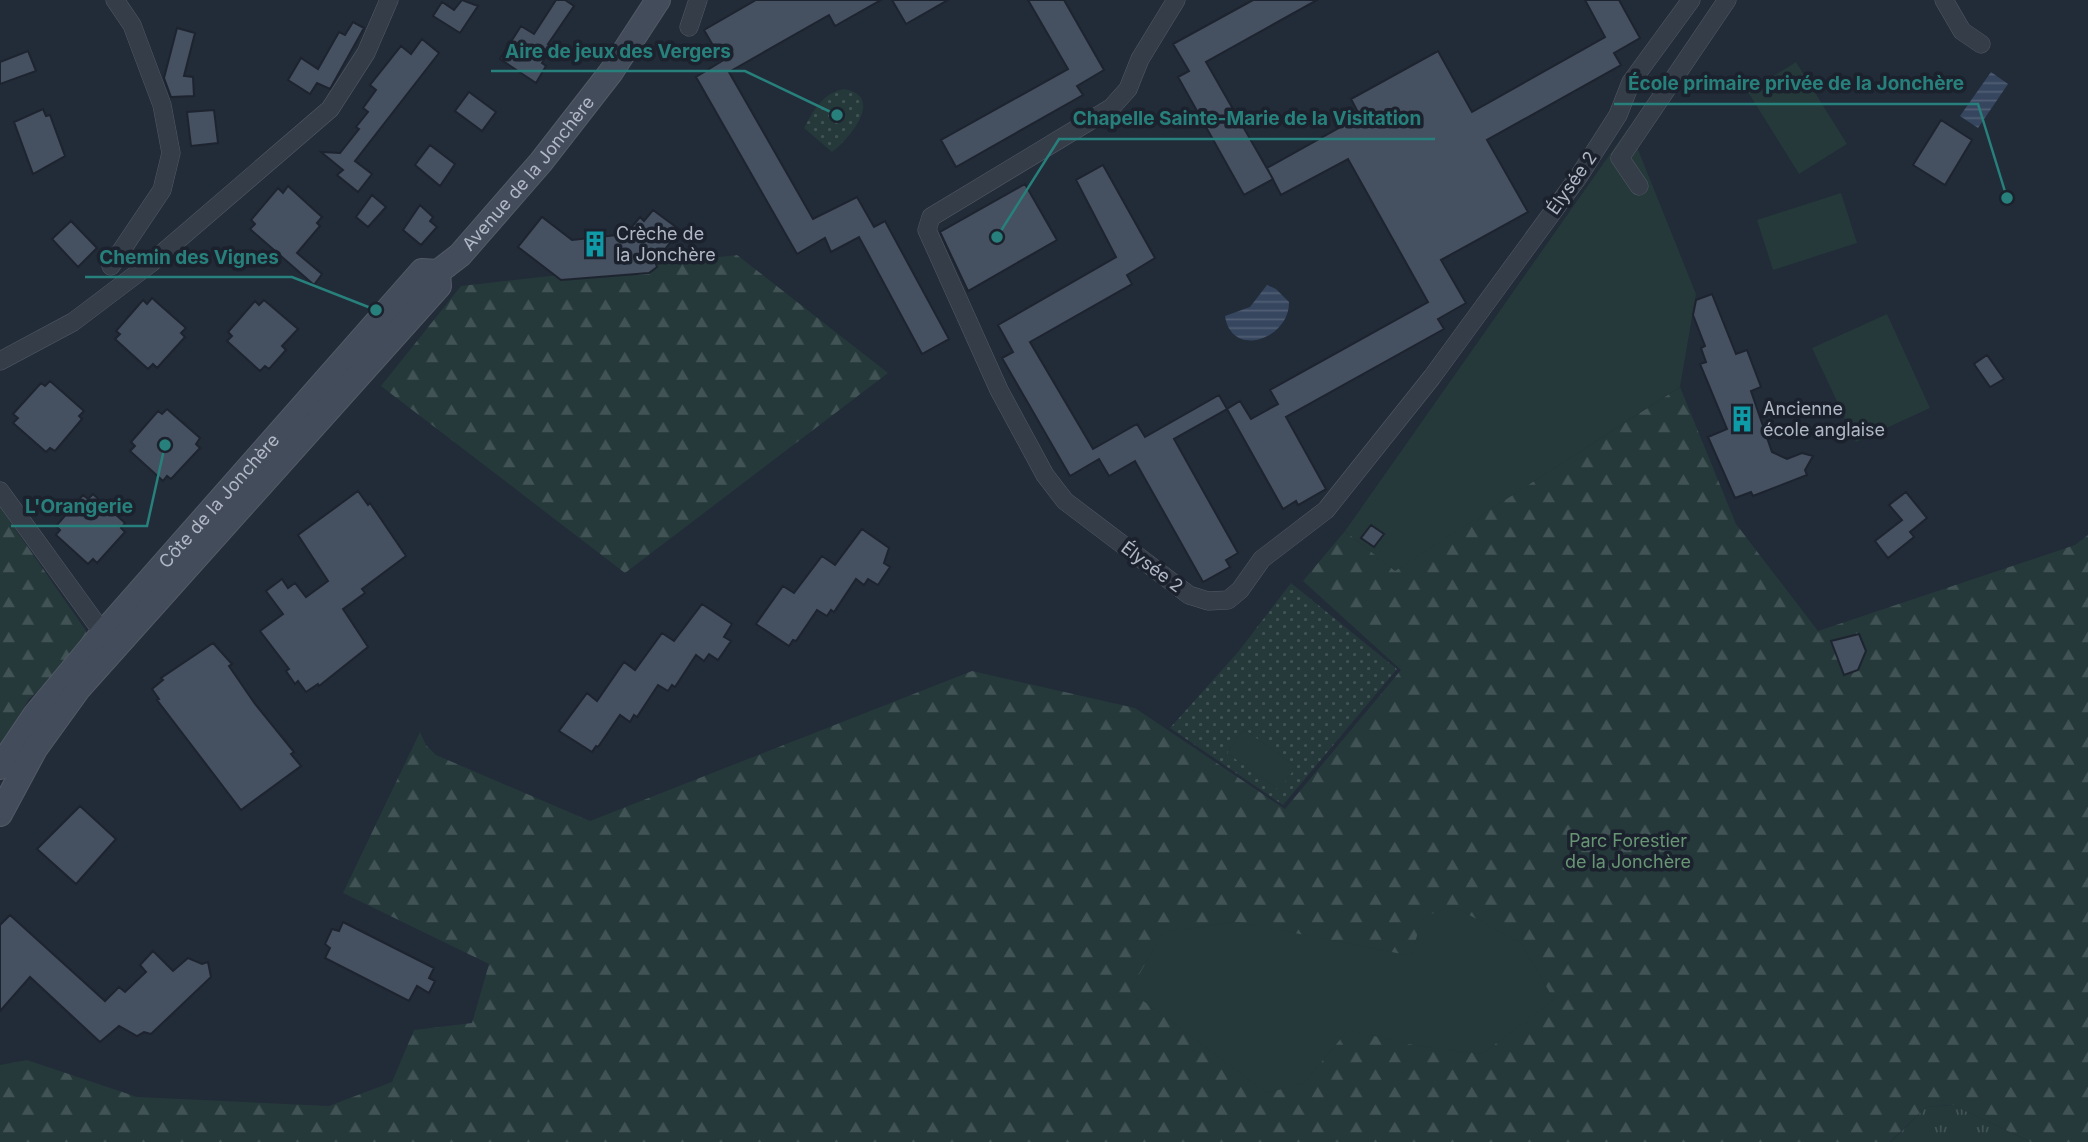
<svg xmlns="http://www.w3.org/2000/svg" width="2088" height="1142" viewBox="0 0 2088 1142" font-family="Inter,sans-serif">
<defs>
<pattern id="grass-tufts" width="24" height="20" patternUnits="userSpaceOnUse" patternTransform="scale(1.75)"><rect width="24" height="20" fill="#25383a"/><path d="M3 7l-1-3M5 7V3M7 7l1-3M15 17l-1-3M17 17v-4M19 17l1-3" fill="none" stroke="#425355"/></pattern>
<pattern id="forest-firs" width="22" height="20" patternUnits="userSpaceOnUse" patternTransform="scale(1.75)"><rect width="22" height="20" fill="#25383a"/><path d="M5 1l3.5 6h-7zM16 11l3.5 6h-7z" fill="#425355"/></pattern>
<pattern id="park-dots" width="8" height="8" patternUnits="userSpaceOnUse" patternTransform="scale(1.75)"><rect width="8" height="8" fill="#25383a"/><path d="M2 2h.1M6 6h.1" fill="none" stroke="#425355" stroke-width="1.8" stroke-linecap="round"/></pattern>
<pattern id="water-rules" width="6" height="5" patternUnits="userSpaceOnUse" patternTransform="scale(1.75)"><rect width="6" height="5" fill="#36465f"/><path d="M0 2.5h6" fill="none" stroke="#515e74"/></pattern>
</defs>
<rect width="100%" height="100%" fill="#222b38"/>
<!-- grass -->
<path fill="url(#grass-tufts)" d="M1953,1105L2031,1142H1891L1926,1107Z"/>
<!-- forest -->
<path fill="url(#forest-firs)" d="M737,255L888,373L625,573L381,386L461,286Z
M1680,387L1736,524L1818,631L2075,545L2088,535V1142H2031L1953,1105L1926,1107L1890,1142H0V1065L27,1060L137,1097L329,1106L392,1082L414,1030L472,1023L489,964L343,893L420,732L426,745L436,755L590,821L972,671L1135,708L1285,809L1401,670L1303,581L1345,531L1395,570Z
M0,507L93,641L29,699L0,747Z"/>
<!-- park -->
<path fill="url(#park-dots)" d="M845,89C885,97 849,139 832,152L804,128C814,110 823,92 845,89Z
M1291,583L1397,669L1283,805L1170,728L1238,652Z"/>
<!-- garden -->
<path fill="#25383a" d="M1796,62L1847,144L1799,174L1748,92Z
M1629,127L1696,294L1680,387L1395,571L1345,531Z
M1841,193L1857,243L1773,270L1757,220Z
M1887,314L1930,408L1856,442L1812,348Z
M1244,729L1296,767L1279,790L1227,753Z
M1451,905L1522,944L1554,1000L1482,1054L1418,1046L1348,1030L1304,1083L1267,1093L1130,991L1163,932L1238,922L1412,956L1421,919Z"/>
<!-- water -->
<path fill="url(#water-rules)" d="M1991,72L2008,84L1978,128L1960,116Z
M1267,285L1276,289L1289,302C1290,338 1232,360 1225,316L1250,307Z"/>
<!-- building -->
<path fill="#455060" stroke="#1d242f" stroke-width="2" d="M462,0L478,6L460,33L433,16L442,2L454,10Z
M556,0H565L574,6L548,44L552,46L542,63L546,66L536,83L500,59L521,26L534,34Z
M756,0H881L835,26L829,15L729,72L813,219L857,197L874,227L885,221L949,339L922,354L859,237L831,252L825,238L797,254L696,77L722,61L704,30Z
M892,0H948L906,24Z
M1028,0H1064L1104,70L1077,86L1083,95L956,167L941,140L1068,69Z
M1253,0H1317L1206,62L1273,179L1244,195L1178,77L1189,71L1173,44Z
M1585,0H1619L1640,38L1614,53L1621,65L1487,140L1528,212L1441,260L1466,303L1438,319L1444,329L1286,417L1326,489L1298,505L1296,501L1283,509L1227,409L1240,401L1251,419L1278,404L1270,390L1428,302L1348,159L1281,195L1267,168L1360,116L1351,99L1438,51L1472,112L1605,37Z
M353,22L364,28L330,89L317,83L310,94L288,80L301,58L318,69L339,32L345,35Z
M177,28L195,33L184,76L193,77L194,96L171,97L164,78Z
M422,39L439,53L355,161L372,174L358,192L337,175L343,170L321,152L340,153L359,129L356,127L368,112L363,108L376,90L370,85L401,46L411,54Z
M28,51L36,71L0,84V62Z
M469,92L496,112L482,131L455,111Z
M43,109L46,116L50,115L65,156L33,174L14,122Z
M214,110L218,143L191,146L187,112Z
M1941,120L1972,140L1945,185L1913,165Z
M430,145L455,164L440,186L415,165Z
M1103,165L1155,258L1127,275L1132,284L1030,342L1093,449L1137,424L1145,437L1219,395L1227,409L1174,439L1238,553L1226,560L1230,567L1203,582L1135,461L1109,476L1099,459L1070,476L1002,358L1013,352L998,325L1116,257L1076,180Z
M1025,184L1057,240L968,291L940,232Z
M288,186L322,217L317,223L320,226L297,253L322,274L314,285L250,229L255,224L251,220L278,188L283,193Z
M372,195L386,207L368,227L356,217Z
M420,205L433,217L430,221L437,227L421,245L403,230Z
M653,210L680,230L655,262L657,267L649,273L561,280L518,247L542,217L572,240L626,234L640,217L644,221Z
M71,221L97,248L78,267L52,239Z
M1712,294L1736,354L1747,350L1761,387L1751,391L1772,452L1787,459L1802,453L1813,456L1805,470L1807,475L1753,496L1751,492L1735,498L1708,437L1727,429L1700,364L1706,362L1701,348L1705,346L1693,315L1696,300Z
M152,298L186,328L181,333L185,337L157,368L153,364L148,369L115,339L120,334L116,331L143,300L147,304Z
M264,300L298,329L282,346L286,350L269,369L265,366L260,371L227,341L232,336L228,332L255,301L259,305Z
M1987,355L2004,379L1990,387L1974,364Z
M50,381L84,411L79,416L82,419L55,451L50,448L46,452L13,423L18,418L13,414L41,383L45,386Z
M167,409L200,438L196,444L200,448L171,479L167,476L163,481L130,451L135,446L131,442L158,411L162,414Z
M358,491L368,505L370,503L406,556L362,589L365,593L343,609L368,647L319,686L318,684L306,692L298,681L295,684L286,671L289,669L260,631L283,614L266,591L282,579L288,588L295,583L306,597L328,581L298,535Z
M1906,492L1927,518L1910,532L1914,537L1888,558L1875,541L1902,520L1889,505Z
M93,494L125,523L121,528L125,532L97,563L93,559L88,564L56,535L60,530L56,526L83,495L88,499Z
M1371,525L1384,534L1374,547L1361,538Z
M862,529L889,548L884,563L890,567L878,585L868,579L864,585L856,579L834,612L831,610L827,616L817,610L796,641L793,640L789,646L756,624L783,586L794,593L822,556L835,565Z
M702,604L732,624L724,637L731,641L718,660L709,654L704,661L696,655L675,687L672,685L668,691L658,685L637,717L634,715L630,722L620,715L598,747L596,746L592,752L559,731L587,693L597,701L624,662L635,670L662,633L674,641Z
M1859,634L1866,651L1858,670L1844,675L1831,641Z
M213,643L232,664L229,666L255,704L294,752L291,754L301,766L241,810L157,700L159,699L152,689L163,680L161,678Z
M80,806L116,839L76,884L37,849Z
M10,915L105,1001L119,987L125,992L146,972L140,965L153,951L173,971L188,958L202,964L208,962L211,977L151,1034L144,1032L137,1036L119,1026L100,1042L30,977L0,1011V925Z
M343,922L434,968L429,978L435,981L429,993L417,986L409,1001L325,958L330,948L325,944L332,929L339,931Z"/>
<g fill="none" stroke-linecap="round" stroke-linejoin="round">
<!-- street casing -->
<g stroke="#535a66" stroke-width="19">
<path id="street" d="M1176,0L1140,59L1128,89L1111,108L931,217L927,230L999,390L1045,475L1065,501L1189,595L1208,601L1228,600L1240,590L1262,559L1326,510L1432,377L1579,176L1618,115L1631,82L1691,0
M1944,0L1962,31L1981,44
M689,27L698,0
M1639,186L1620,158L1727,0
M111,266L162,190L171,153L162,105L132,25L115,0
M0,361L73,322L151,263L330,109L366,53L389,0
M0,491L103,633"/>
</g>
<!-- secondary casing -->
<g stroke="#535a66" stroke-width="26">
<g id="secondary">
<path id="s1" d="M0,767L35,715L103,633L422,271L438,272L460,255L541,162L611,72L658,0"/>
<path d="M0,814L35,749L79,688L430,296L439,286L438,272"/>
</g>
</g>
<!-- street -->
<use href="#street" stroke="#353d49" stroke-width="18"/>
<!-- secondary -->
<use href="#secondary" stroke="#434c5b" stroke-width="24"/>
</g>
<!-- icons -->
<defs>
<g id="building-bare" transform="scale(2.1)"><path d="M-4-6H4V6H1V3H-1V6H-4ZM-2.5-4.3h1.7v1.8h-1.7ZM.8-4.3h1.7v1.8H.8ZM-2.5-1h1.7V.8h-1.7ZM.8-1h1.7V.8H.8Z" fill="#0f9aa8" stroke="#1b222d" stroke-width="2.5" paint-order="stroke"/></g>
</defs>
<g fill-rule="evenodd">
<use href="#building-bare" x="595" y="244"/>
<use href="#building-bare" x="1742" y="419"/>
</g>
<g text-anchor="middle" stroke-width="7" stroke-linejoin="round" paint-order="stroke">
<!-- street labels -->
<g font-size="18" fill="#b0b7c5" stroke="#1b222d">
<text dy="6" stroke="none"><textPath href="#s1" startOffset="802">Avenue de la Jonchère</textPath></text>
<text transform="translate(1572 183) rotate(-55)" y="6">Élysée 2</text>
<text dy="6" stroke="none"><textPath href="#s1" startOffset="345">Côte de la Jonchère</textPath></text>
<text transform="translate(1152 567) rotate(37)" y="6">Élysée 2</text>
</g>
<!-- poi labels -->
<g font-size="18" fill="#b0b7c5" stroke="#1b222d" text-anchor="start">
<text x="616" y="240">Crèche de<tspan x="616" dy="21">la Jonchère</tspan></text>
<text x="1763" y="415">Ancienne<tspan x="1763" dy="21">école anglaise</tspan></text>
</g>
<!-- park labels -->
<g font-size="18" fill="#689574" stroke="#1b222d">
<text x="1628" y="847">Parc Forestier<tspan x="1628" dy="21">de la Jonchère</tspan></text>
</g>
</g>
<!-- callouts -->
<path fill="none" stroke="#27807b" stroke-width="2.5" d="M837 115L745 71H491M2007 198L1978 104H1614M997 237L1059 139H1435M376 310L292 277H85M165 445L147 526H11"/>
<g fill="#27807b" stroke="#1b222d" stroke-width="2.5">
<circle cx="837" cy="115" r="7"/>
<circle cx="2007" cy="198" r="7"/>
<circle cx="997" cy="237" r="7"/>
<circle cx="376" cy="310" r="7"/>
<circle cx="165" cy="445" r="7"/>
</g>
<g font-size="19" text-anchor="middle" font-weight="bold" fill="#27807b" stroke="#1b222d" stroke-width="7" stroke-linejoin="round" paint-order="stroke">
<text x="618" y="58">Aire de jeux des Vergers</text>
<text x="1796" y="90">École primaire privée de la Jonchère</text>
<text x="1247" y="125">Chapelle Sainte-Marie de la Visitation</text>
<text x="189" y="264">Chemin des Vignes</text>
<text x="79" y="513">L'Orangerie</text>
</g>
</svg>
